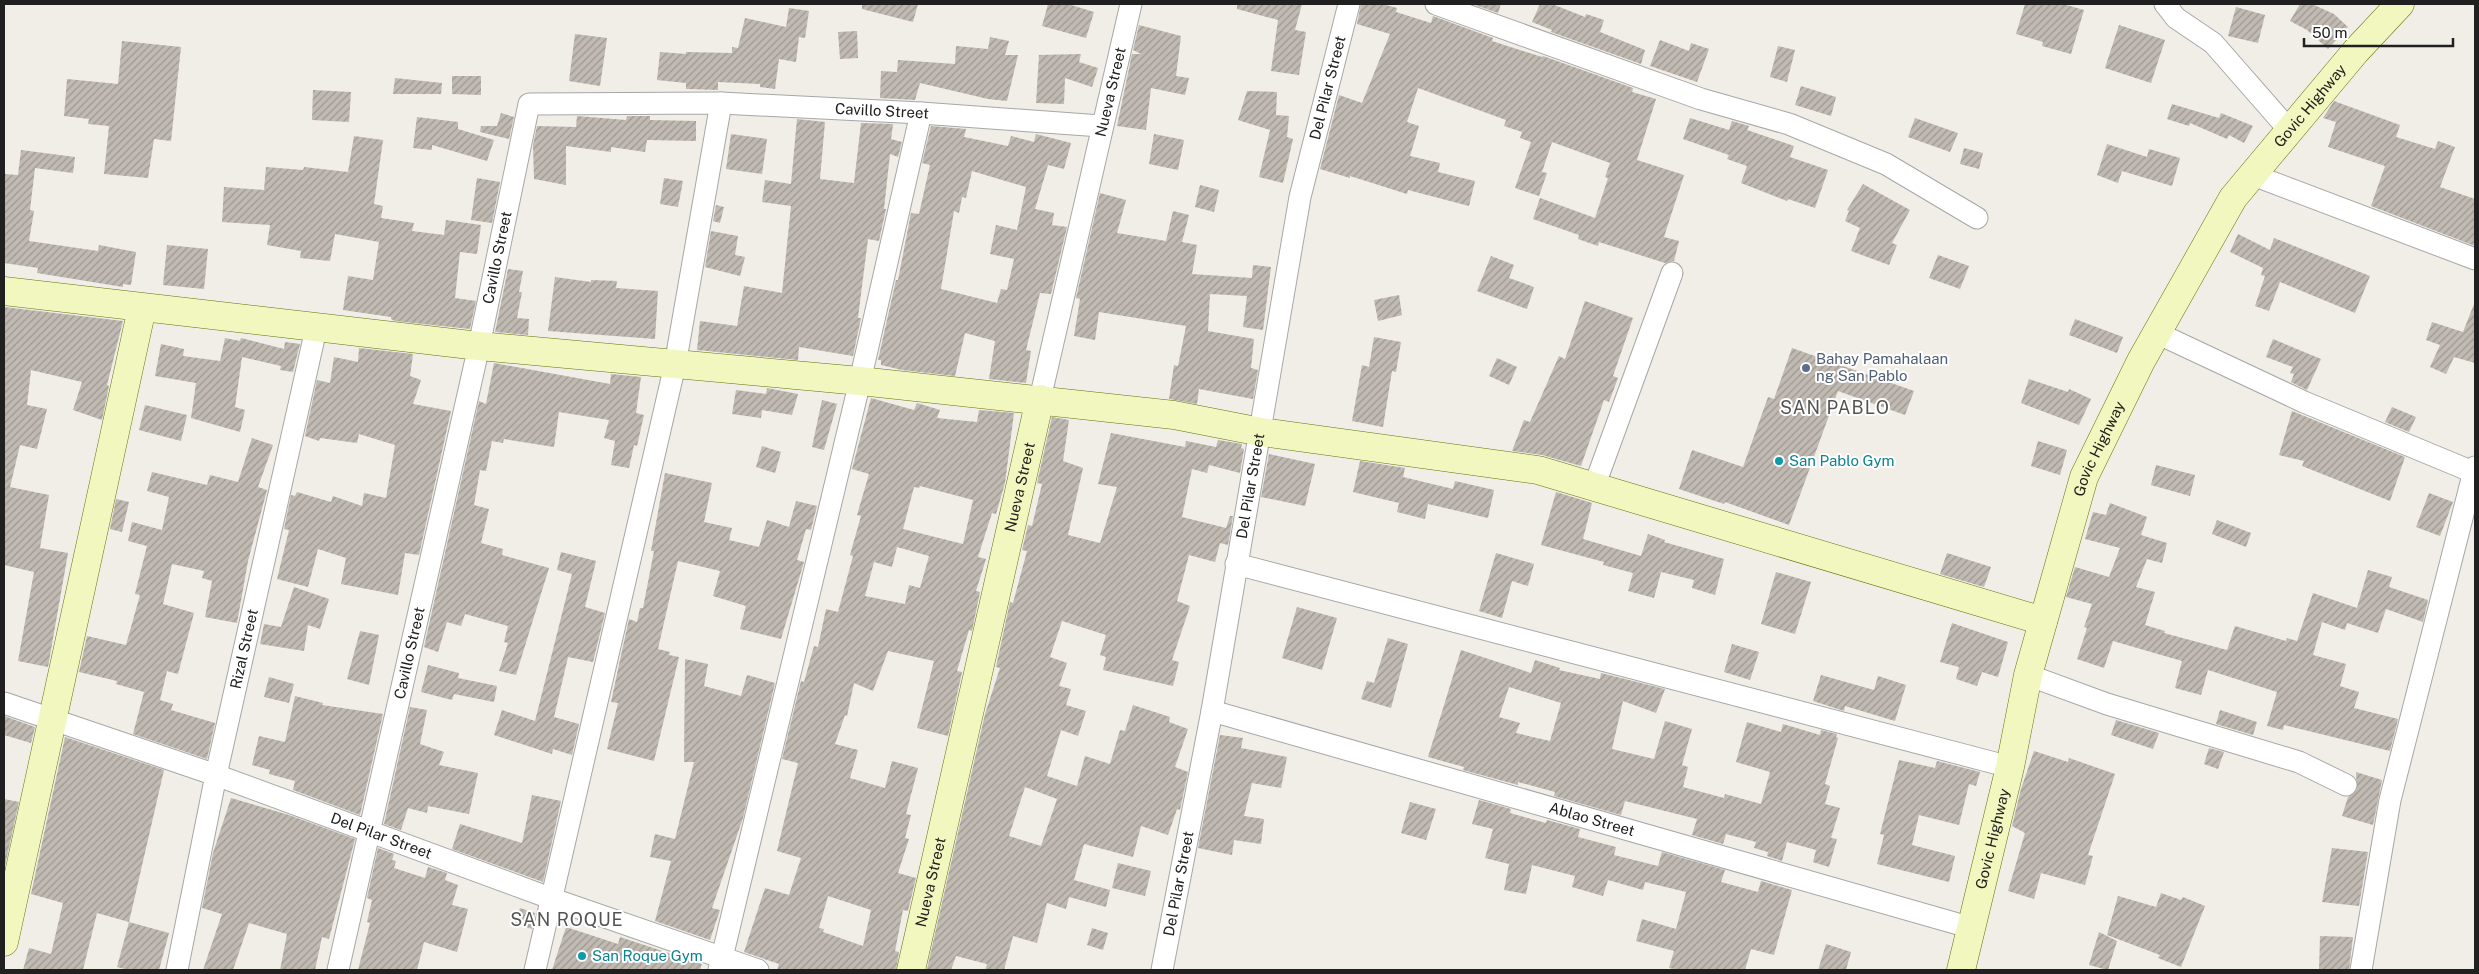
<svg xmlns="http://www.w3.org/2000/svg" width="2479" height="974" viewBox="0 0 2479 974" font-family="'Public Sans',sans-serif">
<defs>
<pattern id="building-hatch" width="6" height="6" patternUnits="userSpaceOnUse" patternTransform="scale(1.25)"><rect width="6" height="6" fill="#c1bab3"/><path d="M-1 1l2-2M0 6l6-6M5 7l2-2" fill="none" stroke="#9c9791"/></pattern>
</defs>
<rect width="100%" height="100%" fill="#f0eee7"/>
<!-- building -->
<path fill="url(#building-hatch)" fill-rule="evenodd" d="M862,4H918L913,22L862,9Z
M1048,4H1068L1094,12L1086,38L1042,26Z
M1237,4H1302L1295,30L1306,32L1299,75L1271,71L1278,20L1237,9Z
M1361,4H1382L1397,8L1396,12L1431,23L1433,16L1493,38L1492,41L1542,57L1543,56L1633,88L1632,92L1656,99L1637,160L1684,175L1664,237L1679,241L1674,261L1665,263L1599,242L1598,246L1578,239L1579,235L1533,219L1540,198L1595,218L1608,178L1605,177L1610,163L1552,142L1542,172L1547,173L1539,196L1515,188L1531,142L1520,138L1522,132L1504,126L1506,120L1418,88L1407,122L1419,126L1410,156L1440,163L1438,172L1475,181L1469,206L1408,190L1407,194L1350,176V178L1320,169L1339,95L1362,103L1390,34L1357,24Z
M1472,4H1501L1498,13Z
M1540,4H1552L1585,17L1586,14L1604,20L1600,32L1645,50L1641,64L1551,32L1552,30L1532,22Z
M2025,4H2063L2084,10L2071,54L2042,46L2043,42L2016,34Z
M2300,4H2312L2334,14L2348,27L2328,49L2307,30L2290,21Z
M2236,7L2265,15L2258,43L2228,36Z
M789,8L809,11L805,38L799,37L796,62L779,59L775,89L760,87V84L718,82V90L686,89V83L657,80L660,52L686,54V52L732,53V47L738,48L745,18L786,27Z
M1139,25L1181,36L1176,76L1189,78L1185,95L1151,88L1146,130L1117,126L1132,54H1141L1133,50Z
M2119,25L2165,40L2151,83L2105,68Z
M857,31L858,58L840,59L838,32Z
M575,34L607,38L600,86L569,81Z
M990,37L1009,41L1005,55H1018L1007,101L988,99L920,83L915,100L880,98L881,71L897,72L898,60L955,64L956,46L988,49Z
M1660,40L1689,51L1691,43L1709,49L1697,82L1650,66Z
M122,41L181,47L171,141L154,139L148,178L104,174L109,126L88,124L89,119L64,116L67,79L118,84Z
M1778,46L1795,50L1787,82L1770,77Z
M1081,54L1079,62L1098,68L1092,87L1065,78L1064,104L1036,103L1039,55Z
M452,76H481V95L452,94Z
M395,78L442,83L441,94H393Z
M1801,86L1836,97L1831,116L1795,105Z
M313,90L351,92L349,122L312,120Z
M1247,91L1277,92L1276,115L1289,116L1287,137L1293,139L1283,183L1259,177L1270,130L1238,120Z
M2334,101L2400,125L2396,137L2435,149L2438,141L2455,147L2440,187L2475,199V246L2371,206L2385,166L2328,147L2336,122L2323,118Z
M2172,104L2219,118L2221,113L2253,126L2244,143L2229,135L2227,139L2190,123L2189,126L2167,119Z
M501,113L514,117L509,139L480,132L481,126H497Z
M577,116L626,120L627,116H650V120L696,121V141L647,140L645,152L611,147V152L566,146V185L534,179L533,145L537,126L576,127Z
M417,117L458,122V129L494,140L487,161L432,145V150L413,148Z
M1690,118L1729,130L1732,121L1749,126L1747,130L1794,146L1790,157L1828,170L1815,208L1788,199L1787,201L1741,183L1747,166L1727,159L1729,155L1683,139Z
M1915,118L1958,133L1950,152L1908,137Z
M797,119L825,122L820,179L854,183L861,123L893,124L891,139L902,142L898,157L890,154L884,209H886L879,241L868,239L858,318H861L853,356L799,347L798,360L697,350L700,321L737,326L744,286L782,293L791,206L762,202L765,180L791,184Z
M931,126L966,129L964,137L1008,146L1011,136L1034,142L1036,134L1071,143L1064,169L1048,165L1035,209L1054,213L1052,225L1067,227L1051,294L1040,293L1026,350L1031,351L1026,383L989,379L995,341L965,333L955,376L902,370L881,365V360H878L896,280H898L911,213L919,214L930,165L922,163ZM972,171L1026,187L1017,230L996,225L990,254L1014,259L1007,290L1001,289L997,303L941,289L954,211L959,213L962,197L966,198Z
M731,134L767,139L762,174L726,169Z
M1154,134L1184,140L1178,170L1149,164Z
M354,136L383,140L374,204L383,206L381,218L414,223L412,231L444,235L446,220L481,225L477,254L460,252L455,298L476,301L470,329L395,321L391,319V317L343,310L348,276L373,280L379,242L335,234L330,261L300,258L301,251L267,245L270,225L222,222L224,187L264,190L266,167L303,170L304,167L348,172Z
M2107,144L2147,157L2149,149L2180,158L2172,186L2122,171L2118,183L2097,175Z
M1964,148L1983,153L1979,169L1960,164Z
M21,150L75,157L73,173L35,168L30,210L34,211L29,241L98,251L99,245L136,252L131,285L123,284V287L37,273L38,268L4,263V174L18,175Z
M477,178L500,182L492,223L471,220Z
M664,178L683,181L678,207L660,204Z
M1863,184L1910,210L1892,243L1897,245L1889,265L1851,251L1860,228L1845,221L1849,211L1847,210Z
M1200,185L1219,190L1214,212L1195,207Z
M1100,193L1126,200L1117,233L1166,241L1173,211L1189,215L1182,242L1197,245L1192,274L1252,278L1253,265L1271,267L1263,330L1243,327L1247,296L1210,294L1208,331L1254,339L1251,368L1258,370L1253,399L1199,389L1197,404L1169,399L1174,365L1178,366L1186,326L1099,312L1095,340L1074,336L1080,299L1076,298Z
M716,205L724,207L720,223L713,221Z
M711,231L738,236L735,255L745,257L740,276L705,267Z
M2238,234L2270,250L2274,238L2370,276L2355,313L2280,282L2269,311L2255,306L2265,276L2261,275L2263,268L2230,252Z
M167,245L208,249L204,289L163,285Z
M1938,255L1969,266L1960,289L1929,278Z
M1491,256L1514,265L1509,278L1534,287L1527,309L1477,291Z
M508,269L523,271L519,292H522L517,318L529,319L528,335L495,332Z
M555,277L591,282V280L617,281L616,288L658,291L655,339L548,331Z
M1399,295L1402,315L1378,321L1374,300Z
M1585,301L1633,318L1613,376L1618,378L1609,402L1604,400L1581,466L1542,455L1512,451L1524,420L1530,422L1559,356L1565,359Z
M2474,304L2475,363L2454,357L2446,374L2430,367L2440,345L2426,340L2432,322L2463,332Z
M4,307L123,321L107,385L109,386L102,420L73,410L82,382L31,370L27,405L47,409L37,449L20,445L10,487L49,495L40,548L68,553L48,667L18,661L34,572L4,565Z
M2075,319L2123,337L2117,353L2069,335Z
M1374,337L1401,342L1396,372L1392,371L1383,427L1352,421L1362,365L1369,367Z
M225,338L240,341L241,338L284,349L285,342L300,344L293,372L280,370L281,366L242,357L235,407L245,410L240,432L191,418L196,383L155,376L161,344L184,349L183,356L220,361Z
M2273,339L2321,359L2307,390L2291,382L2294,374L2290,373L2293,367L2266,357Z
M359,348L413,354L410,376L421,380L413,404L451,411L419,555L405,553L398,595L341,584L346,558L318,549L308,587L277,579L289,530L284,529L291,495L295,496L297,492L331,502L333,496L362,506L364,493L386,498L395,445L359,434L357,443L320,438L319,441L305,436L317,380L330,383L334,357L358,362Z
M1792,348L1914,391L1905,415L1838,391L1789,525L1725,502L1724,504L1679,489L1692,450L1743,467L1768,397L1774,399Z
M1497,358L1517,367L1509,385L1489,376Z
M494,363L610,384L611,374L641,377L636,413L644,415L637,446L634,445L629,468L611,465L615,441L604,438L609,420L559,412L554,447L504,439L503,443L492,441L486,471L480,470L474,505L489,509L481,543L503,549L502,555L549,568L516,675L499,671L508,643L504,642L508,626L465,614L461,626L447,622L438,652L424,647L479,401L486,404Z
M2029,379L2068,392L2069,389L2091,399L2079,425L2021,403Z
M767,388L798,394L792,415L762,410L761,418L732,414L736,390L766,394Z
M871,398L914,410L917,403L940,410L937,418L977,422L979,410L1014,413L1005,483L996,514L992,513L978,557L986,559L976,591L980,592L972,631L969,630L957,671L962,672L948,736L917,728L934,661L888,651L873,691L854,683L847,716L845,715L835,744L858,750L850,778L885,788L892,761L918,768L906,814L911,815L905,838L909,839L898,873L916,878L908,911L903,910L895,951L899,952L896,970H777L779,964L744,952L765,888L789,895L801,858L777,851L798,763L782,759L801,681L804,682L814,646L818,647L826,609L838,612L853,556L850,555L861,516L857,515L869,474L852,469ZM920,486L973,500L963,544L903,529L914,487L919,488ZM897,547L929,556L920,588L909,585L905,604L865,596L874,562L892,567ZM828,896L871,910L863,946L823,932L824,929L819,928Z
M822,400L837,404L824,450L812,447Z
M145,405L187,415L181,441L139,430Z
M2392,407L2416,417L2409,432L2385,422Z
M2292,411L2405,457L2390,501L2302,466L2304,461L2279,455Z
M1052,417L1069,420L1063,461L1083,468L1068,535L1100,543L1117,487L1098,484L1111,433L1185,447L1186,441L1216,447L1218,440L1242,444L1241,448L1244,449L1240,473L1209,465L1207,473L1192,469L1182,517L1226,528L1230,516H1233L1228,545L1220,543L1215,562L1189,555L1177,601L1190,606L1172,660L1179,662L1173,686L1103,670L1106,657L1100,655L1106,635L1062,621L1050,657L1067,663L1059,686L1071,689L1066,705L1086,711L1078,736L1061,730L1047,776L1077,786L1085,756L1110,764L1120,730L1125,731L1133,705L1170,717L1169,722L1188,729L1175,767L1188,772L1180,810L1177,809L1168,835L1141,826L1133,857L1084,844L1074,880L1110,890L1106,907L1069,897L1066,909L1047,903L1037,943L1013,936L1004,970H985L987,964L956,956L951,970H930L927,969L985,714L1000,668L996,667L1010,602L1013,603L1027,551L1022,550L1028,525L1032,526L1042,484L1037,483ZM1025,787L1057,799L1041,846L1009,836Z
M252,438L273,445L258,487L267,490L248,561L237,623L205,617L212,581L202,578L204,571L172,564L163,604L194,613L178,674L167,671L160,700L173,704L171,710L215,723L207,759L133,734L144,692L116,684L117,681L79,672L87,636L126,645L140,595L135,594L147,546L128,541L132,522L162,530L169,497L147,491L152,472L207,485L210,475L238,482Z
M2038,441L2067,450L2060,475L2031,466Z
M762,446L781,452L775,473L756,467Z
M1269,454L1315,464L1305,506L1261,497Z
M1360,461L1405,468L1403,477L1453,489L1455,481L1494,490L1488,518L1428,504L1425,519L1397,512L1399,503L1353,492Z
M2156,465L2195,475L2190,496L2151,485Z
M665,473L712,483L704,522L732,528L729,540L759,547L767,520L789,527L796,501L817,506L811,530L806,529L797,560L804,562L781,639L740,629L746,606L713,596L720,571L678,561L658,649L670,652L669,655L679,657L654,761L607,749L618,703L611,702L618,669L629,619L637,622L640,608H643L654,551H651Z
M1556,492L1592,503L1583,539L1641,556L1648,534L1665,540L1664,542L1724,559L1715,595L1692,588L1694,580L1661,572L1654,598L1628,591L1633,573L1603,565L1604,562L1541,545Z
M2429,493L2453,502L2440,536L2416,527Z
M116,499L129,502L122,532L110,529Z
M2110,503L2147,517L2141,535L2167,543L2162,563L2147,559L2136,587L2155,592L2145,625L2165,631L2164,633L2227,650L2235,626L2286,641L2287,638L2297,641L2313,593L2357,608L2368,570L2392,577L2389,587L2428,600L2423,622L2386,609L2378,633L2347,623L2345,630L2322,622L2313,655L2346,664L2340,686L2359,692L2354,708L2398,719L2390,751L2284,725L2283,730L2267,726L2277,692L2208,670L2201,695L2175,688L2182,661L2113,641L2104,668L2077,659L2087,628L2084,627L2092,604L2066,597L2075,567L2109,577L2120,548L2085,539L2093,512L2106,515Z
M2217,520L2251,533L2246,547L2212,534Z
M561,552L596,561L585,607L605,613L593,662L568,657L554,717L579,724L572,755L553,749L552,754L494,735L502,710L535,721L572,574L557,570Z
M1496,553L1534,564L1528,586L1512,581L1502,618L1479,611Z
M1947,553L1991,567L1984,587L1940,574Z
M1776,572L1811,582L1795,634L1761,624Z
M294,587L329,599L320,629L308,625L304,651L260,644L264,624L281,627Z
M1297,607L1337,618L1322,670L1282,658Z
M1952,623L2008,642L1998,677L1982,672L1977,686L1956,679L1959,667L1940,662Z
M360,631L379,635L369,685L347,679Z
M1388,638L1408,644L1391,708L1361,699L1367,681L1374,683Z
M1732,644L1759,652L1750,680L1724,672Z
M1461,650L1531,673L1535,660L1560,668L1559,670L1600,679L1601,673L1665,689L1656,713L1623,701L1612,749L1654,759L1665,721L1692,729L1682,765L1688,767L1683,787L1724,798L1725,794L1761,804L1770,772L1736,762L1747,722L1781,732L1783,724L1820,735L1821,730L1837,734L1836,737L1838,738L1825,784L1830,786L1825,804L1840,808L1831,838L1837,839L1829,867L1813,862L1816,850L1787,842L1782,861L1767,856L1768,852L1754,848L1756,842L1726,834L1723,844L1692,835L1697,819L1625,801L1621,815L1554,796L1555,792L1518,782V785L1463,770L1464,767L1428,757ZM1509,687L1561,703L1550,741L1516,733L1520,723L1499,717Z
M685,659L708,664L704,686L741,696L747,675L775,683L743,818L712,908L720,910L710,940L655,921L671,861L650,857L655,834L675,839L694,762H684Z
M428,665L459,673L458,678L497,686L494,702L454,694L452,700L421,692Z
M1821,675L1874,690L1878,676L1906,685L1895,721L1845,706L1844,711L1813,701Z
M269,677L294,684L289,703L264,697Z
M295,696L323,703L322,705L383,714L360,815L293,790L295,781L269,774L270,770L252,765L259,736L285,742Z
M410,707L427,710L420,744L444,752L439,765L478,773L469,814L428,806L427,813L408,808L401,830L384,824Z
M2220,710L2257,722L2253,735L2216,724Z
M4,716L35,727L31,743L4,735Z
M2116,720L2159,733L2153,749L2111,735Z
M1220,735L1243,738L1241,748L1287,757L1281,788L1252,783L1244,816L1264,819L1261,844L1234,840L1232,855L1198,848Z
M65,737L164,770L129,922L97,913L83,970H23L29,948L51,954L63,903L31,894Z
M2209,748L2224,752L2218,769L2204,764Z
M2034,751L2068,762L2069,758L2115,774L2088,855L2093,856L2085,885L2041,873L2034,899L2008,891L2025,833L2012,826L2021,789Z
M1899,760L1935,768L1937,761L1980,772L1976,786L1969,784L1959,825L1919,815L1912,845L1955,856L1949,882L1877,864L1884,835L1880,834Z
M2356,772L2382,780L2373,825L2342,816L2348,797L2357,790Z
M532,795L561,801L543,882L452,849L460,824L522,843Z
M231,798L289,815L355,839L329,939L322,937L315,970H280L287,934L249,923L233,970H203L222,914L202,908L213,853Z
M4,799L19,802L4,870Z
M1479,800L1511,809L1510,813L1546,823L1547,820L1580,829L1578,837L1616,847L1614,855L1658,866L1662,852L1725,870L1721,882L1758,892L1761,881L1792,890L1774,955L1751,949L1745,970H1679L1669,968L1674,951L1636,941L1642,919L1676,929L1686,892L1645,882L1643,890L1608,880L1603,896L1572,887L1575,876L1532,865L1526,894L1504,890L1509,864L1485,858L1493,829L1472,824Z
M1410,802L1436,809L1426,840L1401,833Z
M378,848L394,854L392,860L396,861L394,868L425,878L428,867L447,873L445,880L458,885L452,905L468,909L457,952L424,942L417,970H358L370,923L367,922L372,900L367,898Z
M2332,848L2368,852L2359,906L2322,902Z
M1118,863L1151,871L1145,896L1112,888Z
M2161,893L2181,900L2183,897L2205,906L2181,967L2158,958L2160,955L2107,935L2118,896L2156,907Z
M520,908L535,913L532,929L514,923Z
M129,922L169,933L159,970H129L117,967Z
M566,927L618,944L620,937L702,964L700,970H552Z
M1092,928L1108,933L1103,950L1087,945Z
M2099,932L2117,941L2108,970L2089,965Z
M2320,936L2353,937L2349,970H2319Z
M1826,944L1851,952L1846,970H1818Z"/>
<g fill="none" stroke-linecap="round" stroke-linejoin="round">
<!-- street casing -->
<g stroke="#a7a7a7" stroke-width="23">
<g id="street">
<path d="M1436,4L1701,99L1789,124L1886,164L1977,218"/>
<path d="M2165,4L2176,18L2213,43L2290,131"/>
<path d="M2253,175L2475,259"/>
<path d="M2157,333L2304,402L2473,472"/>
<path id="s1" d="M1040,399L1131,4"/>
<path d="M1594,487L1672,273"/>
<path d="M1236,564L2010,767"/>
<path d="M2028,675L2107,704L2299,762L2346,785"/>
<path id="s2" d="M4,703L216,775L550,898L758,970"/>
<path id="s3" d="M1212,711L1972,928"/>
<path id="s4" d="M177,970L216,775L316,329"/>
<path id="s5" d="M338,970L479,346L529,104L721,103L921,113L1101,126"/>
<path d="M535,970L675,365L721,103"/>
<path d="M719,970L860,381L921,113"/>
<path id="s6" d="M1162,970L1212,711L1300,197L1349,4"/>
<path d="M2361,970L2390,800L2475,467"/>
</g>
</g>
<!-- secondary casing -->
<g stroke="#637509" stroke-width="29">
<g id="secondary">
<path d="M4,291L479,346L860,381L1174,415L1261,432L1538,470L2043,621"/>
<path d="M4,942L142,308"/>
<path id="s7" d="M911,970L1040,399"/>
<path id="s8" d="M1961,970L2010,767L2028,675L2084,477L2141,361L2233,198L2356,51L2400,4"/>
</g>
</g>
<!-- street -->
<use href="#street" stroke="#fff" stroke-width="21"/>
<!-- secondary -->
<use href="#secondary" stroke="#f1f7be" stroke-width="28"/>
</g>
<!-- markers -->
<circle fill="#5c6f8a" stroke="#fff" stroke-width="2" cx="1806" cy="368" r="5"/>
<g fill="#0f9aa8" stroke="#fff" stroke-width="2">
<circle cx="1779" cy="461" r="5"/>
<circle cx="582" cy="956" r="5"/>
</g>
<g text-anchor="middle" stroke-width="4" stroke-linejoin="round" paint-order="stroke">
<!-- street labels -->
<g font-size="15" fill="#202020" stroke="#fff">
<text dy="5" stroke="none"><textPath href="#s6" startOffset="898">Del Pilar Street</textPath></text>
<text dy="5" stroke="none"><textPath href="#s1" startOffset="315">Nueva Street</textPath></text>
<text dy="5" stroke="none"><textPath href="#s8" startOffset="945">Govic Highway</textPath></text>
<text dy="5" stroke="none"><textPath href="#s5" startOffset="1240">Cavillo Street</textPath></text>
<text dy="5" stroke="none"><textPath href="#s5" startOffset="730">Cavillo Street</textPath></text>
<text dy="5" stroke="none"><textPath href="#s8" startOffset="540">Govic Highway</textPath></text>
<text dy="5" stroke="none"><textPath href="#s6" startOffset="492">Del Pilar Street</textPath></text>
<text dy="5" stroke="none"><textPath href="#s7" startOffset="495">Nueva Street</textPath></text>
<text dy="5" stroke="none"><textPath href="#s4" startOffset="328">Rizal Street</textPath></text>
<text dy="5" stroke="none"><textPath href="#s5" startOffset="325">Cavillo Street</textPath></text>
<text dy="5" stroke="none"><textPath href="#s3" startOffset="395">Ablao Street</textPath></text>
<text dy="5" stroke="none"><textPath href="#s2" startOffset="400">Del Pilar Street</textPath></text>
<text dy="5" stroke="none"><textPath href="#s8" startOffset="135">Govic Highway</textPath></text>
<text dy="5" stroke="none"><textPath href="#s7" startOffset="90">Nueva Street</textPath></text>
<text dy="5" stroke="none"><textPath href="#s6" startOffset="88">Del Pilar Street</textPath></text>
</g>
<!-- service labels -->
<g font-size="15" fill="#4e5e75" stroke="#fff" text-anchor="start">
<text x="1816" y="364">Bahay Pamahalaan<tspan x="1816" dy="17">ng San Pablo</tspan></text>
</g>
<!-- culture labels -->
<g font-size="15" fill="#0d838f" stroke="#fff" text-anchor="start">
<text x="1789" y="466">San Pablo Gym</text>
<text x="592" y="961">San Roque Gym</text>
</g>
<!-- quarter labels -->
<g font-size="18" letter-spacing="1" fill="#535353" stroke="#fff">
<text x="1835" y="414">SAN PABLO</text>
<text x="567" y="926">SAN ROQUE</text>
</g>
</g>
<!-- border -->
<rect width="2479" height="974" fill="none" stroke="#202020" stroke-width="10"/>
<!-- scale -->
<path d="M2304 38v8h149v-8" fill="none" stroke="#202020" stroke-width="2.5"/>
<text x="2312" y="38" font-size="15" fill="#202020" stroke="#ffffff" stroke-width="4" paint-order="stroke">50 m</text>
</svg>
